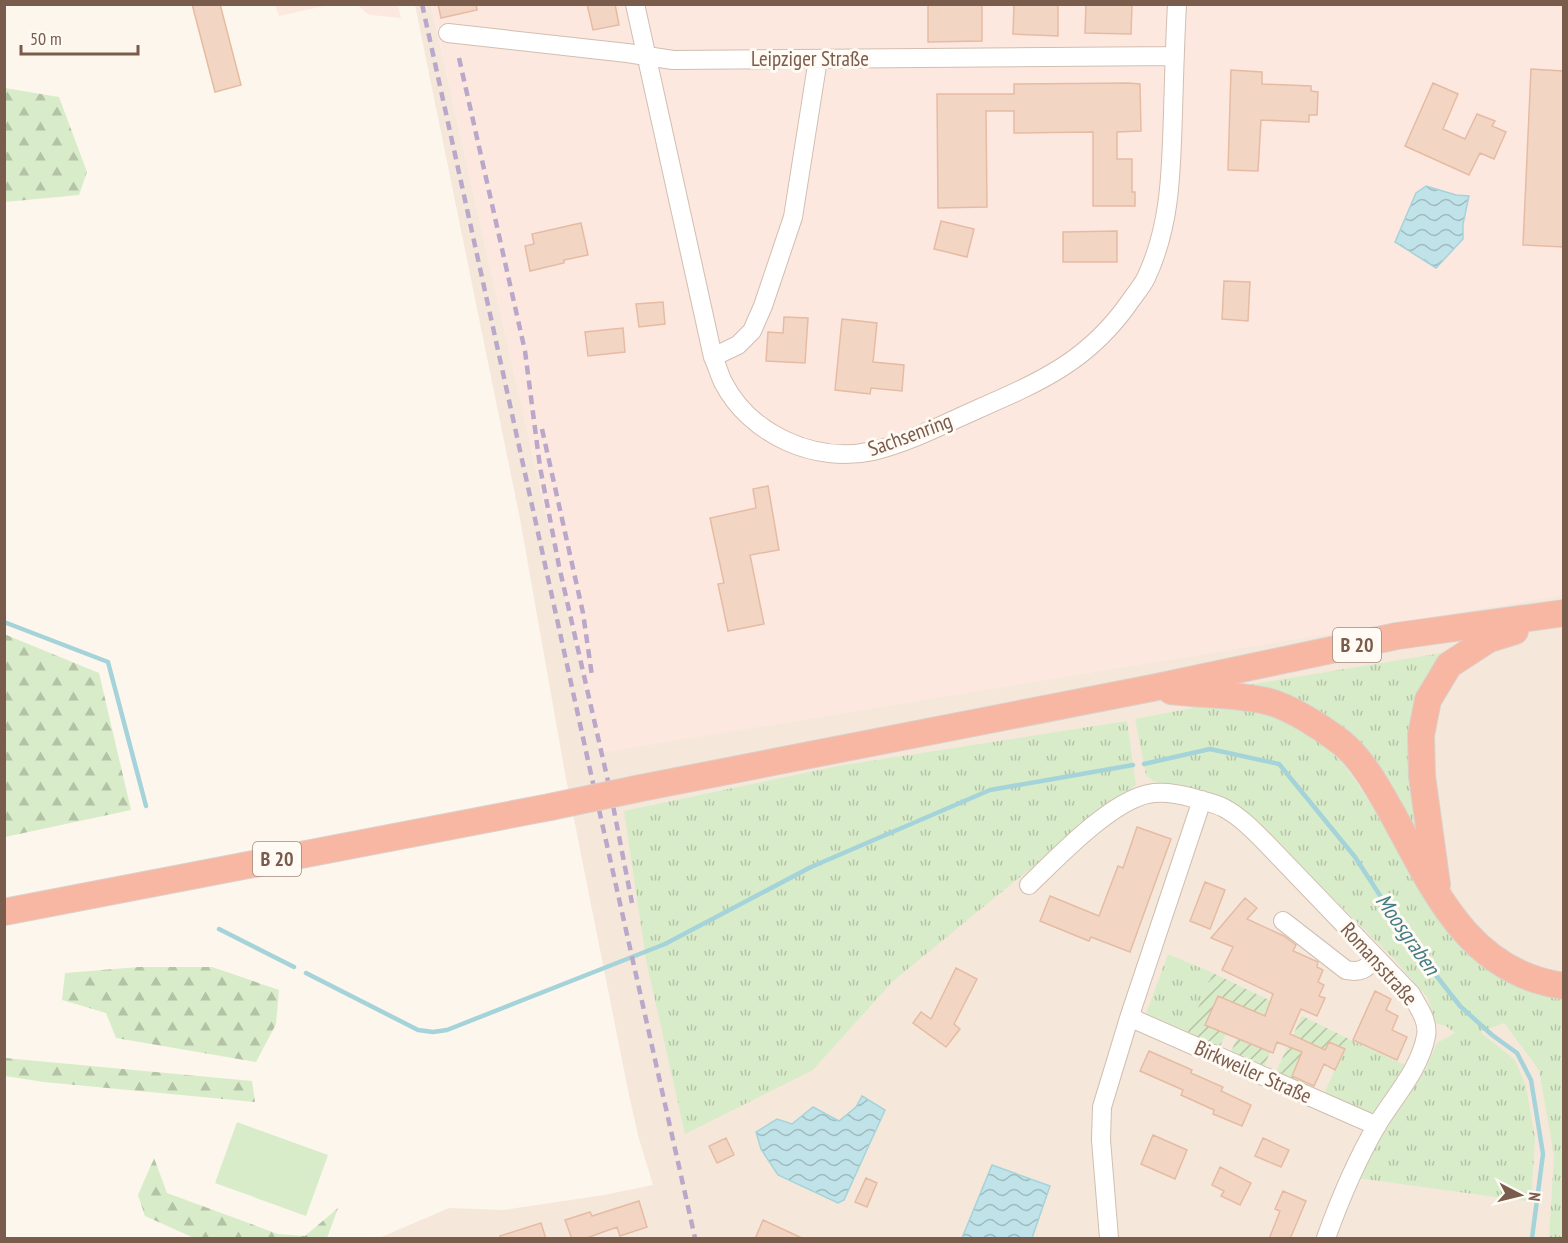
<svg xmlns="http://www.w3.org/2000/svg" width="1568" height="1243" viewBox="0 0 1568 1243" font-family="'PT Sans Narrow',sans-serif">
<defs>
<pattern id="grass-tufts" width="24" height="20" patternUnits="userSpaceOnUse" patternTransform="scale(1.5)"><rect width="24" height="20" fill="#d8ecc9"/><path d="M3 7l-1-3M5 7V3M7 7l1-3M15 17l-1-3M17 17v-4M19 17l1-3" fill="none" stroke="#b4c2a5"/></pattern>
<pattern id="forest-firs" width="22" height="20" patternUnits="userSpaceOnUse" patternTransform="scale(1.5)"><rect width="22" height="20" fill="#d8ecc9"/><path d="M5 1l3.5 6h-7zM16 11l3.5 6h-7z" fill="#b4c2a5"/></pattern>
<pattern id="garden-furrows" width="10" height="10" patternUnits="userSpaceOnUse" patternTransform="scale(1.5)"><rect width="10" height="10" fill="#d8ecc9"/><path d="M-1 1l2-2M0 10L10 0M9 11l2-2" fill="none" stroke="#b4c2a5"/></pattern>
<pattern id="water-waves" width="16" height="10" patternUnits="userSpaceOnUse" patternTransform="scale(1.5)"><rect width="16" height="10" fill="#bfe3e8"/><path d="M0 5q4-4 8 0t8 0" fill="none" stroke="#a0bbbe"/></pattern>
</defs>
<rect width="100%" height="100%" fill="#fdf6ec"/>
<!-- residential -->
<path fill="#f5e8da" d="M415,5H431L600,752L1563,595V1238H379L449,1208L503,1210L604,1195L653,1185L639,1139L629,1095L566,779L520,519Z"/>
<!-- commercial -->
<path fill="#fde8e0" d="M275,5V4L329,5L279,16Z
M358,5H398L401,18L371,15L365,12Z
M431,5H1563V595L600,753Z"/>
<!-- grass -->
<path fill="url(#grass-tufts)" d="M1454,651L1429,674L1416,699L1408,731L1410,776L1421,839L1384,781L1235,687Z
M1213,704C1233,708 1262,710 1280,716C1295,721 1310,733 1322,743C1345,762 1360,787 1375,811C1428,899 1449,977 1563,998V1238H1549L1554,1156L1539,1070L1504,1023L1480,1032L1515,1060L1526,1086L1535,1138L1531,1202L1357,1178L1383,1129L1426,1068L1437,1043L1455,1033L1446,1026L1435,1023L1428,998L1393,958L1251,816L1153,781L1146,775L1135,719Z
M1127,721L1136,785L1015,881L892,982L813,1070L685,1134L646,960L624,811L838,766Z
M1168,954L1213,973L1187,1034L1147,1016V1011Z
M1349,1039L1405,1065L1375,1111L1370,1114L1323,1096Z"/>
<!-- forest -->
<path fill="url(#forest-firs)" d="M5,88L59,97L87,172L79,195L5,202Z
M4,634L99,673L131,810L5,837Z
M139,967H212L279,990L276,1024L256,1062L116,1038L106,1013L62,1000L65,973Z
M5,1058L252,1081L255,1102L44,1082L5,1076Z
M154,1158L167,1193L278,1234L305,1236L338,1208L327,1238H194L145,1216L138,1195Z"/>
<!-- garden -->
<path fill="url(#garden-furrows)" d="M1213,973L1292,1011L1285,1024L1261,1014L1249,1043L1270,1052L1263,1069L1230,1054L1249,1011L1241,1007V1005L1218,996L1206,1024L1226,1033L1219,1049L1187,1034Z
M1302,1016L1349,1039L1345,1049L1329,1042L1325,1050L1307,1042L1292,1076L1312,1085L1309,1090L1275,1074Z"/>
<!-- pitch -->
<path fill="#d8ecc9" d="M237,1122L328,1155L306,1216L215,1183Z"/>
<!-- water -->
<path fill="url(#water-waves)" stroke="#a5d3da" stroke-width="1.5" d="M1426,186L1456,195L1469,196L1463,224V239L1436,268L1395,242L1416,193Z
M862,1096L885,1110L844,1200L838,1203L778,1175L761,1149L756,1132L777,1119L792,1124L813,1107L839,1121L856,1107Z
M992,1165L1050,1186L1032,1238H962Z"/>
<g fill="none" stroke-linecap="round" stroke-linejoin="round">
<!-- stream -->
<path stroke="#a5d3da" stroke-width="4.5" d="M4,622L108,662L146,806
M1144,764L1210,749L1279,764L1355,857L1413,946L1460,1006L1492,1035L1517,1053L1531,1080L1543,1154L1532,1238
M219,929L294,967
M306,973L418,1030L433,1032L447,1030L665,944L811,867L990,790L1133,765"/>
</g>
<!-- building -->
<path fill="#f3d5c3" stroke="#e6bba3" stroke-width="1.5" d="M192,4H220L241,85L215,92Z
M438,4H476L477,10L441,18Z
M587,4H615L619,25L593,30Z
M928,4H982V41L928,42Z
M1014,4H1058V36L1013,34Z
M1086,4H1132L1131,34L1085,33Z
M1531,69L1563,71V247L1523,245Z
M1231,70L1262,72V84L1311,86V91L1318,92L1317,115H1309V122L1261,120L1258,171L1228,170Z
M1128,83L1140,84L1141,131L1117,132V159H1132V192H1135V206H1093V132L1014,133V111H986L987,207L938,208L937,94H1014V84Z
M1433,83L1458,94L1443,129L1465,139L1477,114L1495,121L1492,126L1506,132L1494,159L1480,153L1469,175L1405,146Z
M941,221L974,229L967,257L934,249Z
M581,223L588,255L564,260V263L530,271L525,246L534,244L532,234Z
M1117,231V262H1063V232Z
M1224,281L1250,282L1248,321L1222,319Z
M663,302L665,324L639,327L636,304Z
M784,317L808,318L805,363L766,361L768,332L783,333Z
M842,319L877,323L873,362L904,365L902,391L871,388L870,394L835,390Z
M623,328L625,352L588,356L585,332Z
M768,486L779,550L750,555L764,624L728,631L718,584L724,583L710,518L756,508L753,489Z
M1137,827L1171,839L1130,952L1091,937L1089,941L1040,921L1050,896L1099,916L1118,866L1123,868Z
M1205,882L1225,890L1210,929L1190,921Z
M1245,898L1257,908L1247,919L1284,936L1296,945L1293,951L1318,962L1317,967L1323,970L1318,982L1324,985L1319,996L1325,998L1317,1016L1301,1009L1290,1034L1325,1050L1329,1042L1345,1049L1335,1070L1324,1064L1314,1086L1292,1076L1302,1052L1277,1042L1273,1053L1205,1025L1218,996L1265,1016L1273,994L1222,970L1233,947L1211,938Z
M956,968L977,979L954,1024L960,1029L946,1047L913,1023L921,1012L931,1019Z
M1375,991L1391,999L1386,1010L1398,1016L1392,1030L1407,1037L1397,1060L1353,1040Z
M1149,1051L1192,1070L1191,1073L1223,1087L1221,1091L1251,1105L1242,1126L1213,1114L1214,1110L1181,1095L1183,1090L1140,1071Z
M1153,1135L1187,1150L1175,1179L1141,1164Z
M726,1138L734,1155L717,1163L709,1146Z
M1263,1138L1289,1150L1281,1167L1255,1156Z
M1220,1167L1251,1183L1240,1205L1221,1196L1224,1191L1212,1185Z
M866,1178L877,1183L867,1207L855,1202Z
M1283,1191L1306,1201L1290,1239H1269L1280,1211L1275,1209Z
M639,1201L647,1227L620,1236L617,1227L584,1239H572L565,1220L590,1212L592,1216Z
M763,1220L804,1239H755Z
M541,1223L546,1239H501L500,1236Z"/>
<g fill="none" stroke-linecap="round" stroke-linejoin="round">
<!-- minor casing -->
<g stroke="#d1beb0" stroke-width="20">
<path id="minor" d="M635,4L713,357C717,365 719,374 723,382C750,435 816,464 873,451C910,442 944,424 978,409C1042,381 1090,360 1131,300C1136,293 1142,286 1146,278C1171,225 1171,171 1173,113C1174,77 1175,41 1177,4
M448,33L627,53L673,60L1175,56
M713,357L738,345L752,331L763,306L793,217L818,59
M1029,885C1057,858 1110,802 1148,794C1163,791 1179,794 1193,798C1203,801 1215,803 1224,808C1239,816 1251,828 1263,840L1411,994C1418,1007 1429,1021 1426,1036C1420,1069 1394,1097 1377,1125C1356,1161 1340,1199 1326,1238
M1283,921L1346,970C1361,973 1366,969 1376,958
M1130,1015L1138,1021L1377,1126
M1109,1238L1101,1140L1102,1107L1130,1015L1202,800"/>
</g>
<!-- highway casing -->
<g stroke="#dad1cd" stroke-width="28">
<path id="highway" d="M1171,691C1203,695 1235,694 1266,701C1289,706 1323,728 1342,743C1363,760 1379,790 1392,813C1433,888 1468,973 1564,986
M641,788L1152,688L1397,636L1564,613
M1437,885L1422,776L1421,735L1428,700L1449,665L1489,639L1515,631
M4,912L550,807"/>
</g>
<!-- minor -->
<use href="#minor" stroke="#fff" stroke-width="18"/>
<!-- highway -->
<use href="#highway" stroke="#f7b7a3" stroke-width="26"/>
<!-- rail -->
<path stroke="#b9a8c9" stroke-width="4.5" stroke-dasharray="9 6" stroke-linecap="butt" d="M422,4L589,765L695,1238
M459,58L525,351L540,467L559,566L610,790L632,903
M542,429L583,613L592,676"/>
<!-- highway-bridge casing -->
<g stroke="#dad1cd" stroke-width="28" stroke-linecap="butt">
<path id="highway-bridge" d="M550,807L641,788"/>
</g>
<!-- highway-bridge -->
<use href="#highway-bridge" stroke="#f7b7a3" stroke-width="26"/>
</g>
<g text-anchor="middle" stroke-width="6" stroke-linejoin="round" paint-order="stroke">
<!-- shield labels -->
<g fill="#fffaf3" stroke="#a28b7f" stroke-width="1.5">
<rect x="1333" y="628" width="48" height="34" rx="4.5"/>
<rect x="253" y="842" width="48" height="34" rx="4.5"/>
</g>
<g font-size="20" font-weight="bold" fill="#7a5c4d">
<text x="1357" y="652">B 20</text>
<text x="277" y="866">B 20</text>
</g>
<!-- street labels -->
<g font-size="21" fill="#7a5c4d" stroke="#fffaf3">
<text x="810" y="66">Leipziger Straße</text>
<text transform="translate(910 435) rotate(-20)" y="7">Sachsenring</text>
<text transform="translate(1379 964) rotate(48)" y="7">Romansstraße</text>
<text transform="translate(1253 1072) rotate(24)" y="7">Birkweiler Straße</text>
</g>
<!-- water labels -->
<g font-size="22" font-style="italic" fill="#437c86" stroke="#fffaf3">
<text transform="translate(1408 934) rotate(55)" y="8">Moosgraben</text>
</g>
</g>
<!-- border -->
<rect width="1568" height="1243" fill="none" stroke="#7a5c4d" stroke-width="12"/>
<!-- north arrow -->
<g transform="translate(1520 1195) rotate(97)" stroke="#fffaf3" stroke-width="4.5" paint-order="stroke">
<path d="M0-4.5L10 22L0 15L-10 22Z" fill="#7a5c4d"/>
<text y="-9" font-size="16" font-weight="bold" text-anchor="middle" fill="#7a5c4d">N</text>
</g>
<!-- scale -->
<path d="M21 45v9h117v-9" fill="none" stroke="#7a5c4d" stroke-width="3"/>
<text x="30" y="45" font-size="18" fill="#7a5c4d" stroke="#fffaf3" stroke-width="4.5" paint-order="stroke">50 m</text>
</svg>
